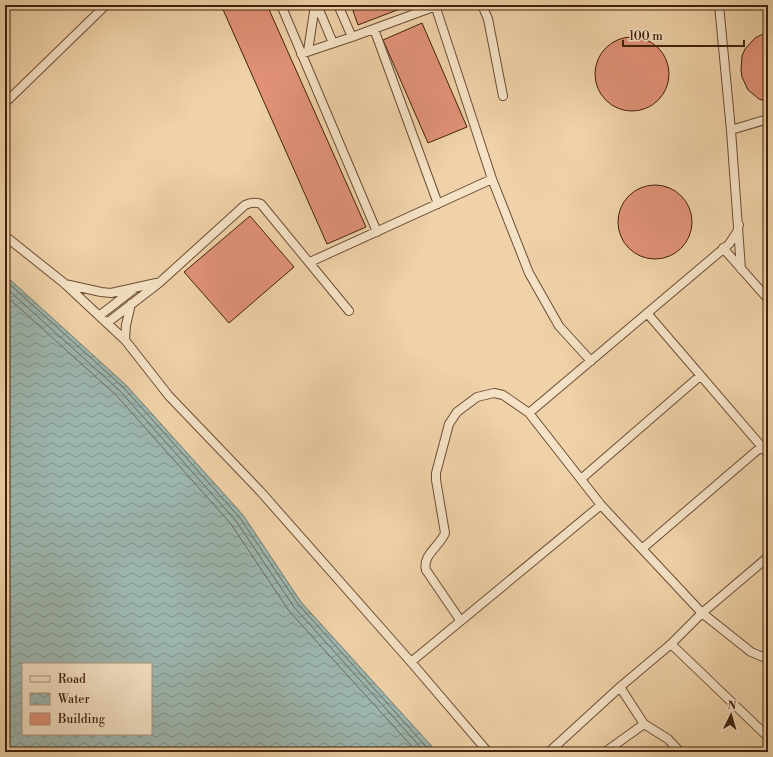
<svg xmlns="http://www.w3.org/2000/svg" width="773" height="757" viewBox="0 0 773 757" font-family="'Libre Bodoni',serif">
<defs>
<pattern id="water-waves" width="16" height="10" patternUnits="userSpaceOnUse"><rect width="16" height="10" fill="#9cb6af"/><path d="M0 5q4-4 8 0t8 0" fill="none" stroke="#81948d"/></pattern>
</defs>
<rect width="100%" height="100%" fill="#f0d2a8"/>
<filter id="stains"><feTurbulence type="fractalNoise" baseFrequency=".005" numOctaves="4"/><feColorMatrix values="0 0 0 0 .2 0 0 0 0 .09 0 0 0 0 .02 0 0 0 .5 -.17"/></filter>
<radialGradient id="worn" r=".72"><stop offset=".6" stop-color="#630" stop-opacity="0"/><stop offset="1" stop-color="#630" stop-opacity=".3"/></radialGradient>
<!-- water -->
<path fill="url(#water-waves)" stroke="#777a6e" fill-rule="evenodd" d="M5,275L126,385L243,515L301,602L437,752H5ZM23,664H151V734H23Z"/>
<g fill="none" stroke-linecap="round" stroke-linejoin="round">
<!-- shore -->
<path stroke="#6e6b5e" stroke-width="1" d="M5,280L124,388L240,518L298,604L431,752
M5,287L120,391L236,521L294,607L425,752
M5,295L116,395L231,524L289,611L417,752"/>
</g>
<!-- building -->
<path fill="#e29278" stroke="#40200d" d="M221,5H267L366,227L327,244Z
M351,5H404L405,7L358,25Z
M422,23L467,127L428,143L383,40Z
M767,32H768V102L759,99L748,90L742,77L741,70L742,56L745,49L755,38Z
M595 74a37 37 0 1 1 74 0a37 37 0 1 1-74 0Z
M618 222a37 37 0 1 1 74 0a37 37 0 1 1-74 0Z
M250,216L294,267L229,323L184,272Z"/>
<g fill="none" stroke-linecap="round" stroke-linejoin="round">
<!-- minor casing -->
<g stroke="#6c4c34" stroke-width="10">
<path id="minor" d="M281,5L377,232
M317,5L333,43
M338,5L352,37
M435,5L492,179L529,273L559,326L591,361
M482,5L488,19L503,96
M719,5L731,130
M374,29L438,204
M308,51L315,5
M301,54L352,37L436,6
M5,103L106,5
M5,236L64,283L125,340L169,396L260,491L411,662L488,752
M723,248L768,299
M310,262L492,179
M741,269L731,130L768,119
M65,284L101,292L111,293L156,283
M647,313L768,454
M99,316L134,289
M107,323L159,283L245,205C251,202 255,202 261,204L349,311
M125,340L126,325L131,304
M529,413L729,244L737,232L739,225
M581,479L700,376
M643,548L761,447
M460,620L426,570C422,555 440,546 445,533L436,480V473L449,424L457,412L477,397L494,393L503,395L529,413L601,505L702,613L751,652L768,659
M671,644L768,737
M411,662L601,505
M644,724L668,739L680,752
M549,752L620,687L671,644L702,613L768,557
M605,752L644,724L620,687"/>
</g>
<!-- minor -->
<use href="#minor" stroke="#f5e2c6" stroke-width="8"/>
</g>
<!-- margin -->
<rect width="773" height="757" fill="none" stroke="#f0d2a8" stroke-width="20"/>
<rect x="6" y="6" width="761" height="745" fill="none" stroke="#40200d" stroke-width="2"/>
<rect x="10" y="10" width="753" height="737" fill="none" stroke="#40200d"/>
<!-- legend -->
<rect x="22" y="663" width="130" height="72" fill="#f5e2c6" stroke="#ad947c"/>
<rect x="30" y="676" width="20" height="6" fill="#f5e2c6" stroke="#ad947c"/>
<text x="58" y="683" font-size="12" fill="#40200d">Road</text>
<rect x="30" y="693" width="20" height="12" fill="url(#water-waves)" stroke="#ad947c"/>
<text x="58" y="703" font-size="12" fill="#40200d">Water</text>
<rect x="30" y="713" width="20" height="12" fill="#e29278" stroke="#ad947c"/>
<text x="58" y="723" font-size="12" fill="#40200d">Building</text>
<!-- north arrow -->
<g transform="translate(731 715) rotate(5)" stroke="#f5e2c6" stroke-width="3" paint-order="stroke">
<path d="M0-3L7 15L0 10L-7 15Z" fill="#40200d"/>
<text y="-6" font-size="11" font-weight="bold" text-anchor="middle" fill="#40200d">N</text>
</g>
<!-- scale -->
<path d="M623 40v6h121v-6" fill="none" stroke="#40200d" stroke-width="2"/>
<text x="629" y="40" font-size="12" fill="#40200d" stroke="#f5e2c6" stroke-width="3" paint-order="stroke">100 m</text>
<rect width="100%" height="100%" filter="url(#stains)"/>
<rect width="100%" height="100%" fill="url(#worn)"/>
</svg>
